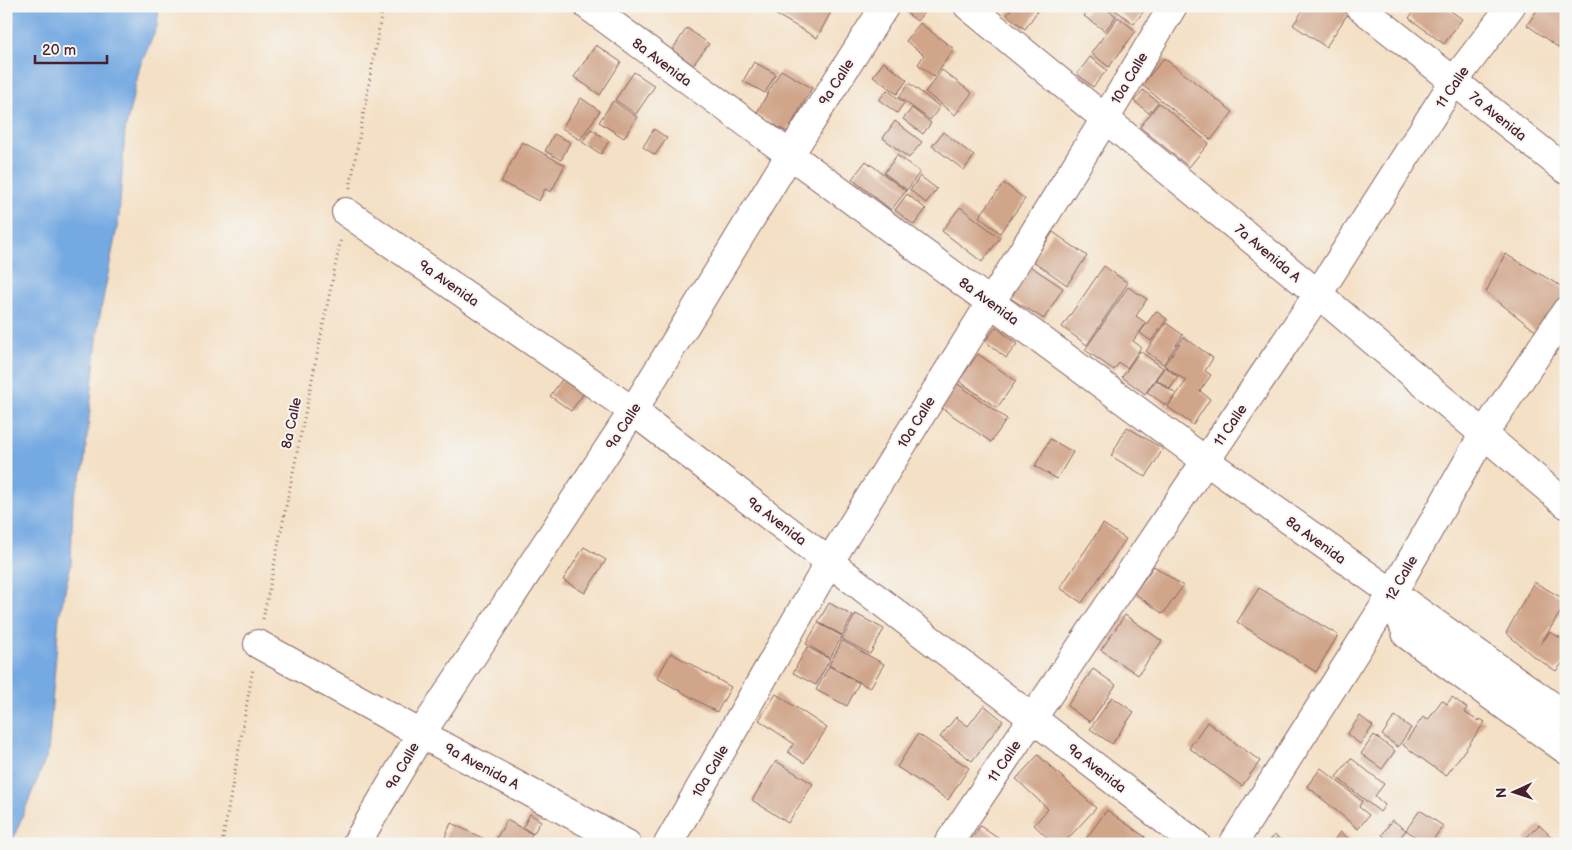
<svg xmlns="http://www.w3.org/2000/svg" width="1572" height="850" viewBox="0 0 1572 850" font-family="'Balsamiq Sans',sans-serif">
<rect width="100%" height="100%" fill="#f6f6f2"/>
<filter id="ink" filterUnits="userSpaceOnUse"><feTurbulence type="fractalNoise" baseFrequency=".02" numOctaves="2"/><feDisplacementMap in="SourceGraphic" scale="10" xChannelSelector="R" yChannelSelector="G"/><feConvolveMatrix kernelMatrix="1 2 1 2 8 2 1 2 1" color-interpolation-filters="sRGB"/></filter>
<filter id="wash" filterUnits="userSpaceOnUse"><feTurbulence type="fractalNoise" baseFrequency=".0096" numOctaves="4" result="noise"/><feDisplacementMap in="SourceGraphic" scale="20" xChannelSelector="R" yChannelSelector="G"/><feGaussianBlur stdDeviation="1.12" result="paint"/><feColorMatrix in="noise" values="0 0 0 0 0 0 0 0 0 0 0 0 0 0 0 0 0 1.4 0 .05"/><feComposite in="paint" operator="in"/></filter>
<g filter="url(#wash)">
<rect width="100%" height="100%" fill="#f4e0c5"/>
<!-- water -->
<path fill="#75a9e2" stroke="#606486" d="M6,6H159L157,27L140,66L125,131L119,217L99,320L84,467L73,499L71,564L59,617L48,753L11,844H6Z"/>
<g id="blocks">
<!-- building -->
<path fill="#d0a58a" d="M761,6H834L817,38Z
M902,6H929L917,21L900,8Z
M1014,6H1035L1039,9L1025,29L1007,15Z
M1091,6H1103L1116,16L1105,31L1084,16Z
M1110,6H1143L1146,8L1134,24Z
M1306,6H1340L1349,12L1326,47L1293,25Z
M1418,6H1444L1462,19L1444,44L1409,18Z
M1540,6H1554L1566,15V53L1527,25Z
M1118,17L1136,31L1109,67L1091,53Z
M920,23L954,49L934,77L918,64L924,55L906,41Z
M687,28L709,44L693,65L672,50Z
M596,45L621,62L600,95L574,77Z
M1090,57L1107,70L1093,87L1077,74Z
M1164,58L1233,112L1211,140L1142,85Z
M754,62L776,74L765,93L743,81Z
M884,62L907,80L897,94L873,76Z
M781,70L812,88L787,132L756,114Z
M942,70L972,93L955,115L925,92Z
M634,72L655,86L636,114L615,100Z
M909,83L940,107L930,120L899,97Z
M887,90L904,103L897,113L879,100Z
M1143,90L1158,102L1149,113L1134,101Z
M581,98L600,111L580,140L562,128Z
M613,101L637,117L624,138L599,122Z
M1159,103L1209,143L1189,167L1140,127Z
M912,108L931,123L923,134L903,119Z
M895,121L922,142L909,158L883,138Z
M591,129L609,141L601,154L582,142Z
M654,129L667,138L655,155L643,147Z
M943,132L974,156L964,170L932,146Z
M554,134L570,142L561,160L545,151Z
M522,142L565,165L551,192L545,189L539,201L501,182Z
M897,155L920,172L907,190L884,173Z
M866,161L906,191L891,210L852,179Z
M920,176L937,189L926,203L910,190Z
M1004,183L1025,199L1000,233L979,217Z
M907,194L926,209L914,225L895,210Z
M960,207L1000,238L982,262L942,231Z
M1053,232L1087,256L1067,285L1033,261Z
M1505,254L1566,289V295L1538,333L1486,292Z
M1030,266L1063,288L1044,319L1010,298Z
M1104,266L1128,283L1087,345L1062,327Z
M1128,287L1147,299L1136,316L1146,323L1133,341L1141,347L1127,368L1119,363L1114,370L1085,350Z
M1156,311L1167,319L1151,341L1140,333Z
M1166,323L1183,335L1163,364L1146,351Z
M996,327L1017,344L1006,358L985,341Z
M1184,337L1213,358L1205,371L1211,375L1200,391L1210,399L1193,425L1168,407L1186,381L1164,365Z
M1140,351L1163,368L1145,394L1122,377Z
M978,354L1016,381L997,408L959,381Z
M1165,367L1178,377L1170,389L1156,379Z
M566,374L587,389L571,411L550,396Z
M952,380L1007,419L991,442L936,404Z
M1156,380L1176,394L1167,406L1147,392Z
M1127,427L1163,449L1146,477L1111,456Z
M1050,439L1073,452L1057,479L1035,466Z
M1103,524L1126,539L1082,603L1060,588Z
M584,547L606,560L585,593L563,580Z
M1154,566L1183,586L1163,614L1134,593Z
M1534,582L1566,600V603L1540,645L1550,632L1566,641V659L1556,671L1533,656L1506,633Z
M1259,588L1338,635L1316,672L1237,622Z
M829,603L853,616L842,635L818,622Z
M856,614L884,629L870,654L842,639Z
M1125,615L1162,641L1138,675L1101,650Z
M818,623L842,636L830,658L806,644Z
M842,641L884,664L870,688L829,665Z
M807,647L830,659L816,685L793,673Z
M671,653L731,687L717,712L657,678Z
M829,666L859,683L847,706L816,690Z
M1093,669L1116,685L1090,722L1067,706Z
M776,694L827,728L804,763L788,752L794,744L759,720Z
M1112,697L1134,712L1112,744L1090,729Z
M1452,697L1467,708L1464,712L1478,721L1480,719L1485,722L1446,776L1403,745L1423,717L1428,720L1442,700L1447,704Z
M984,705L1003,721L972,761L940,737L956,717L968,726Z
M1360,716L1373,726L1360,744L1347,734Z
M1395,716L1411,728L1398,747L1382,735Z
M1207,722L1260,761L1242,786L1189,748Z
M918,734L969,768L948,800L897,767Z
M1374,735L1395,751L1382,769L1361,754Z
M1038,755L1096,808L1063,844H1054L1034,825L1048,809L1016,779Z
M1351,758L1384,784L1375,796L1385,805L1380,812L1336,777Z
M776,761L813,784L788,823L752,800Z
M1321,768L1362,801L1359,807L1369,815L1358,829L1307,786Z
M1107,810L1145,837L1140,844H1082Z
M1420,810L1443,826L1430,844H1425L1406,830Z
M530,814L541,821L533,834L523,827Z
M507,820L532,834L526,844H493Z
M1392,820L1406,830L1395,844L1382,835Z
M451,823L489,841L488,844H460L445,837Z
M1539,825L1559,844H1528L1524,840Z
M980,826L1002,841L1000,844H968Z
M1340,832L1355,844H1331Z
M1274,835L1286,844H1268Z"/>
</g>
</g>
<g filter="url(#ink)">
<use href="#blocks" fill-opacity="0" stroke="#866361" stroke-width="1"/>
<g fill="none" stroke-linecap="round" stroke-linejoin="round">
<!-- minor casing -->
<g stroke="#866361" stroke-width="30">
<path id="minor" d="M588,6L1206,461L1566,716
M968,6L1318,294L1566,504
M1359,6L1566,170
M346,212L633,411L1196,844
M1392,594L1407,635L1566,750
M258,644L421,734L627,844
M356,844L421,734L633,411L789,156L885,6
M668,844L830,561L1105,119L1173,6
M948,844L1318,294L1454,81L1511,6
M1233,844L1392,594L1483,435L1566,311"/>
</g>
<!-- path -->
<path stroke="#866361" stroke-width="3" stroke-dasharray="1 4" stroke-linecap="butt" d="M350,188L383,6
M263,619L341,238
M222,844L253,669"/>
<!-- minor -->
<use href="#minor" stroke="#fff" stroke-width="28"/>
</g>
</g>
<g text-anchor="middle" stroke-width="4" stroke-linejoin="round" paint-order="stroke">
<!-- street labels -->
<g font-size="14" fill="#4a1f2b" stroke="#f6f6f2">
<text transform="translate(662 62) rotate(37)" y="5">8a Avenida</text>
<text transform="translate(1129 78) rotate(-59)" y="5">10a Calle</text>
<text transform="translate(836 82) rotate(-57)" y="5">9a Calle</text>
<text transform="translate(1452 87) rotate(-56)" y="5">11 Calle</text>
<text transform="translate(1498 116) rotate(39)" y="5">7a Avenida</text>
<text transform="translate(1268 253) rotate(40)" y="5">7a Avenida A</text>
<text transform="translate(449 283) rotate(35)" y="5">9a Avenida</text>
<text transform="translate(989 301) rotate(36)" y="5">8a Avenida</text>
<text transform="translate(916 422) rotate(-58)" y="5">10a Calle</text>
<text transform="translate(291 423) rotate(-78)" y="5">8a Calle</text>
<text transform="translate(1230 425) rotate(-56)" y="5">11 Calle</text>
<text transform="translate(623 426) rotate(-57)" y="5">9a Calle</text>
<text transform="translate(777 521) rotate(37)" y="5">9a Avenida</text>
<text transform="translate(1316 540) rotate(36)" y="5">8a Avenida</text>
<text transform="translate(1401 578) rotate(-60)" y="5">12 Calle</text>
<text transform="translate(1004 761) rotate(-56)" y="5">11 Calle</text>
<text transform="translate(402 766) rotate(-60)" y="5">9a Calle</text>
<text transform="translate(482 766) rotate(28)" y="5">9a Avenida A</text>
<text transform="translate(1097 768) rotate(38)" y="5">9a Avenida</text>
<text transform="translate(710 771) rotate(-60)" y="5">10a Calle</text>
</g>
</g>
<!-- margin -->
<rect width="1572" height="850" fill="none" stroke="#f6f6f2" stroke-width="25"/>
<!-- north arrow -->
<g transform="translate(1514 792) rotate(267)" stroke="#f6f6f2" stroke-width="4" paint-order="stroke">
<path d="M0-4L9 19L0 12L-9 19Z" fill="#4a1f2b"/>
<text y="-8" font-size="14" font-weight="bold" text-anchor="middle" fill="#4a1f2b">N</text>
</g>
<!-- scale -->
<path d="M35 55v8h72v-8" fill="none" stroke="#4a1f2b" stroke-width="2.5"/>
<text x="42" y="55" font-size="15" fill="#4a1f2b" stroke="#f6f6f2" stroke-width="4" paint-order="stroke">20 m</text>
</svg>
